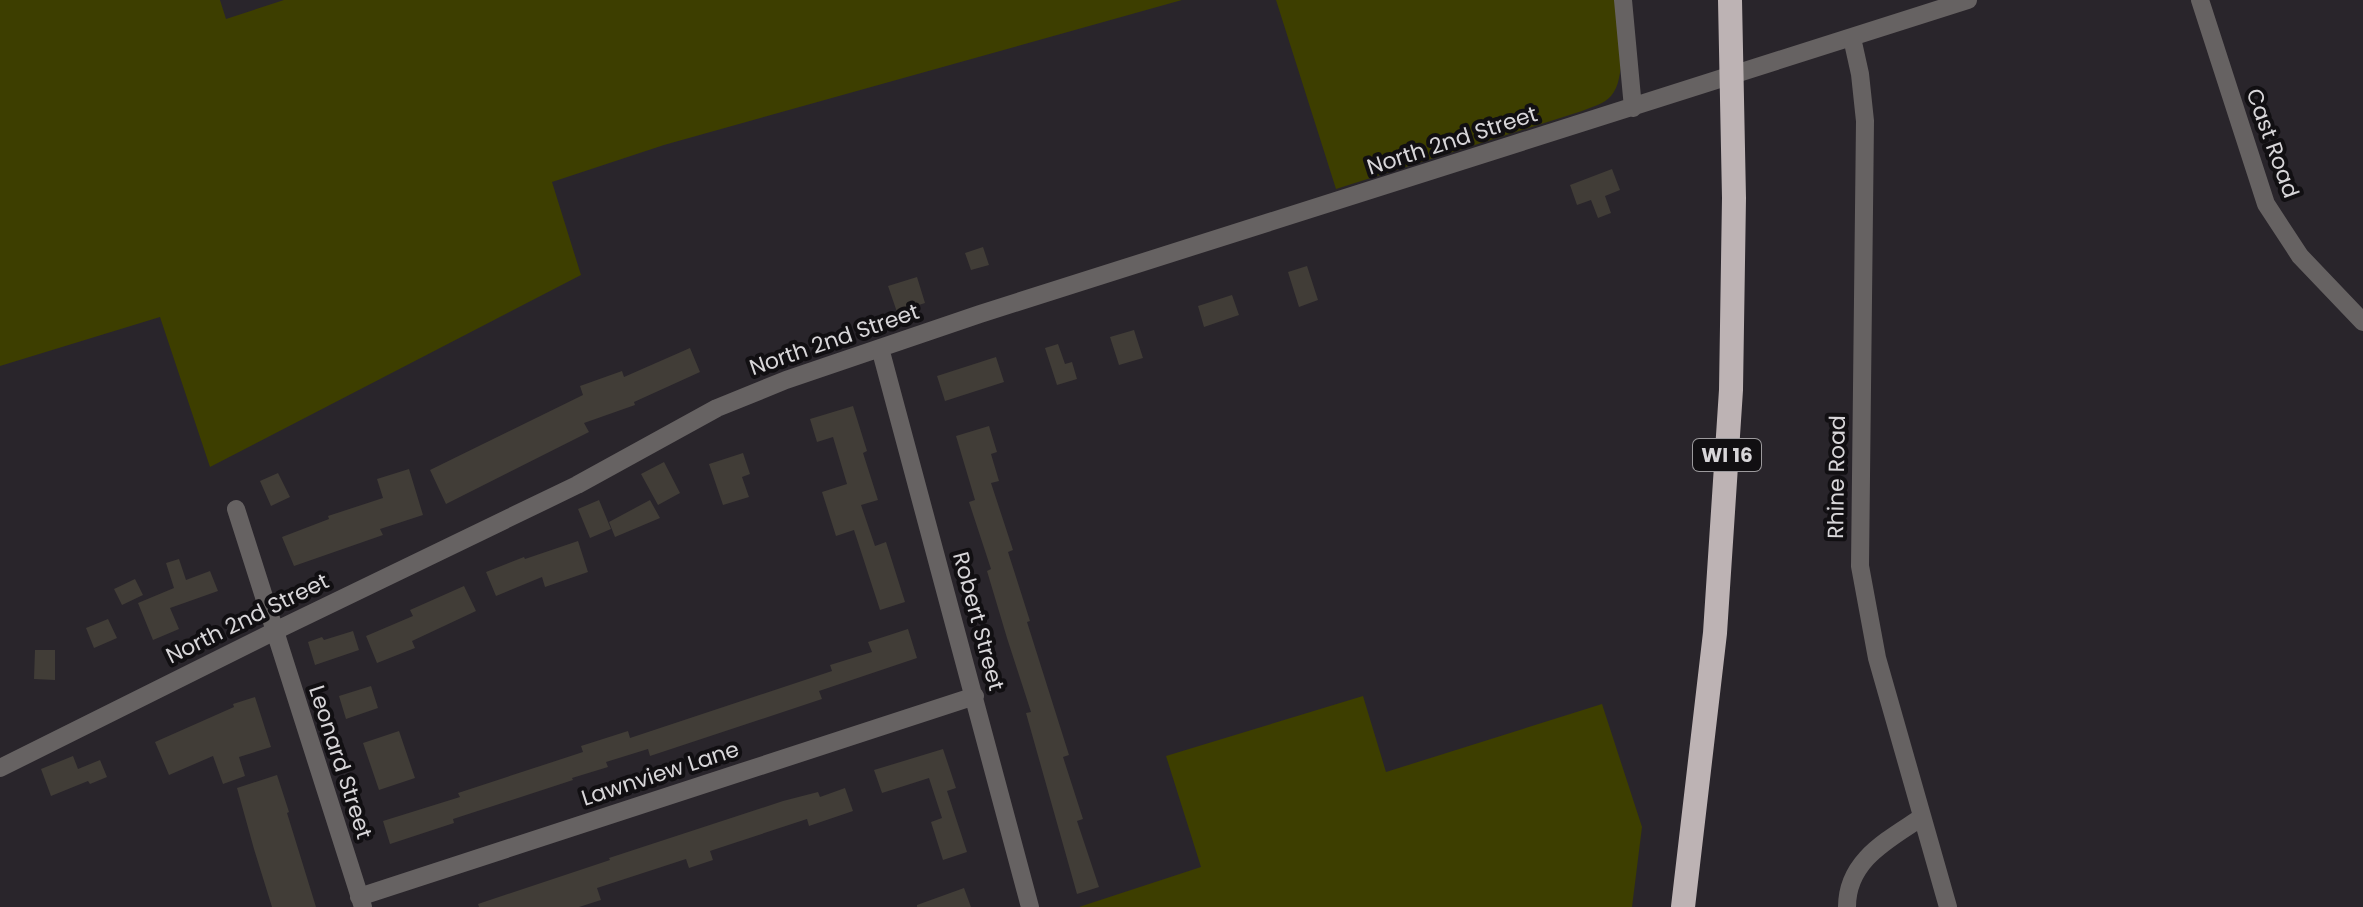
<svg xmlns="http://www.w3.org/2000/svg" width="2363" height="907" viewBox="0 0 2363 907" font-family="Poppins,sans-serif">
<rect width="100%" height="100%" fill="#29252b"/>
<!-- green -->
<path fill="#3d3e00" d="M0,0H220L226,19L284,0H1182L664,145L552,182L581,275L210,467L160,317L0,366Z
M1276,0H1618C1619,25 1628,77 1611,96C1604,104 1592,107 1582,111L1336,189Z
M1363,696L1386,772L1602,704L1642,827L1632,907H1079L1201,867L1166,756Z"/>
<!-- building -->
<path fill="#413d37" d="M1612,169L1620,190L1605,196L1611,213L1598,218L1591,200L1577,205L1570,185Z
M983,247L989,265L971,270L965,253Z
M1307,266L1318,300L1299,307L1288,272Z
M917,277L925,303L897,312L888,286Z
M1232,295L1239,315L1204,327L1198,306Z
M1134,330L1143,358L1119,365L1110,337Z
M1058,344L1065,364L1072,362L1077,379L1057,385L1045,348Z
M690,348L700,372L634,402L635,405L584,423L589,432L446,504L430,470L583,395L580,386L622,371L624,377Z
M996,357L1004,382L945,401L937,376Z
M853,406L867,451L863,453L878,500L861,505L875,546L886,542L905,602L880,610L854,530L836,536L822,492L847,484L833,437L817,442L810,419Z
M989,426L997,452L991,454L999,481L991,483L1013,550L1008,552L1030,621L1027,622L1069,755L1063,757L1083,819L1077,821L1099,887L1077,894L1026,713L1031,712L1007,638L987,571L991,569L969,502L975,500L956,436Z
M743,453L750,474L742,477L749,497L723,505L709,464Z
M664,462L680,493L658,505L641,474Z
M409,469L423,515L380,529L383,535L294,566L282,537L329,519L328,516L383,498L377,479Z
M278,473L290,497L271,506L260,481Z
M599,500L611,529L590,538L578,509Z
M650,500L660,518L615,537L609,522Z
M578,541L588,572L545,587L542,577L496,596L486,572L524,557L525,559Z
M179,559L186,580L210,571L218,591L170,608L179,629L153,640L138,603L174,588L166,563Z
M135,579L143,595L122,605L114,589Z
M464,586L476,611L412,641L415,648L377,663L366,636L413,616L410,610Z
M108,619L117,638L94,648L86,628Z
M908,629L917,658L819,691L822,699L650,756L648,749L606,762L608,767L572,778L573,780L453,819L454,823L390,844L383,821L460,797L458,793L583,752L581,746L628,731L630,738L832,671L830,665L872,652L868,642Z
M353,631L359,650L315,665L308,642L322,637L324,640Z
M35,650H55V680L34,679Z
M371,686L378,708L346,719L339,696Z
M255,697L271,747L239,757L245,776L223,784L213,756L169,775L155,742L234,707L233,704Z
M399,731L415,778L379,790L363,743Z
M943,749L956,788L947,791L967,852L943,860L931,822L942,818L929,778L882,793L874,770Z
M73,756L78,769L100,760L107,777L90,784L88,781L51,796L41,769Z
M277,775L289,812L287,813L316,907H272L254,849L237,788Z
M845,788L853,811L809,826L807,819L722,847L710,851L713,860L689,868L686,859L597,888L601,900L579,907H479L478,904L610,860L609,858L783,801L818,792L820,797Z
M964,888L971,907H917V905Z"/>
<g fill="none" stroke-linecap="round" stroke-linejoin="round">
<!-- minor -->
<path stroke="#666262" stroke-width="18" d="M1623,0L1633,108
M2200,0L2266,204L2300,256L2363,322
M1852,38L1860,74L1865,121L1860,566L1877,658L1948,907
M880,348L1030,907
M236,509L363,907
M0,768L275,631L577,485L717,408L786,380L980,314L1968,0
M359,897L975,696
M1847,907C1847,860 1888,840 1922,817"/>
<!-- highway -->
<path stroke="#bdb3b4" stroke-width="24" d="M1683,907L1715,633L1731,390L1734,198L1730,0"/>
</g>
<g text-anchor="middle" stroke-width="8" stroke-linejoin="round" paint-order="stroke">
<!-- shield labels -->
<rect fill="#110f12" stroke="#9c9a9d" stroke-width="2" x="1693" y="439" width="68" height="32" rx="6"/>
<g font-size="20" font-weight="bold" fill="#d8d6d9">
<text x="1727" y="462">WI 16</text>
</g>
<!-- street labels -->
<g font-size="22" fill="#d8d6d9" stroke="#110f12">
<text transform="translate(1452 140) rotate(-18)" y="8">North 2nd Street</text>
<text transform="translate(2273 143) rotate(70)" y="8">Cast Road</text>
<text transform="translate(834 339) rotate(-19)" y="8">North 2nd Street</text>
<text transform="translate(1836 477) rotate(-89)" y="8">Rhine Road</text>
<text transform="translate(247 618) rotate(-26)" y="8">North 2nd Street</text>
<text transform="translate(979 621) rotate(75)" y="8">Robert Street</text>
<text transform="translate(341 762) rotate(72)" y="8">Leonard Street</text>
<text transform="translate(660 773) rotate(-18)" y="8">Lawnview Lane</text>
</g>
</g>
</svg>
